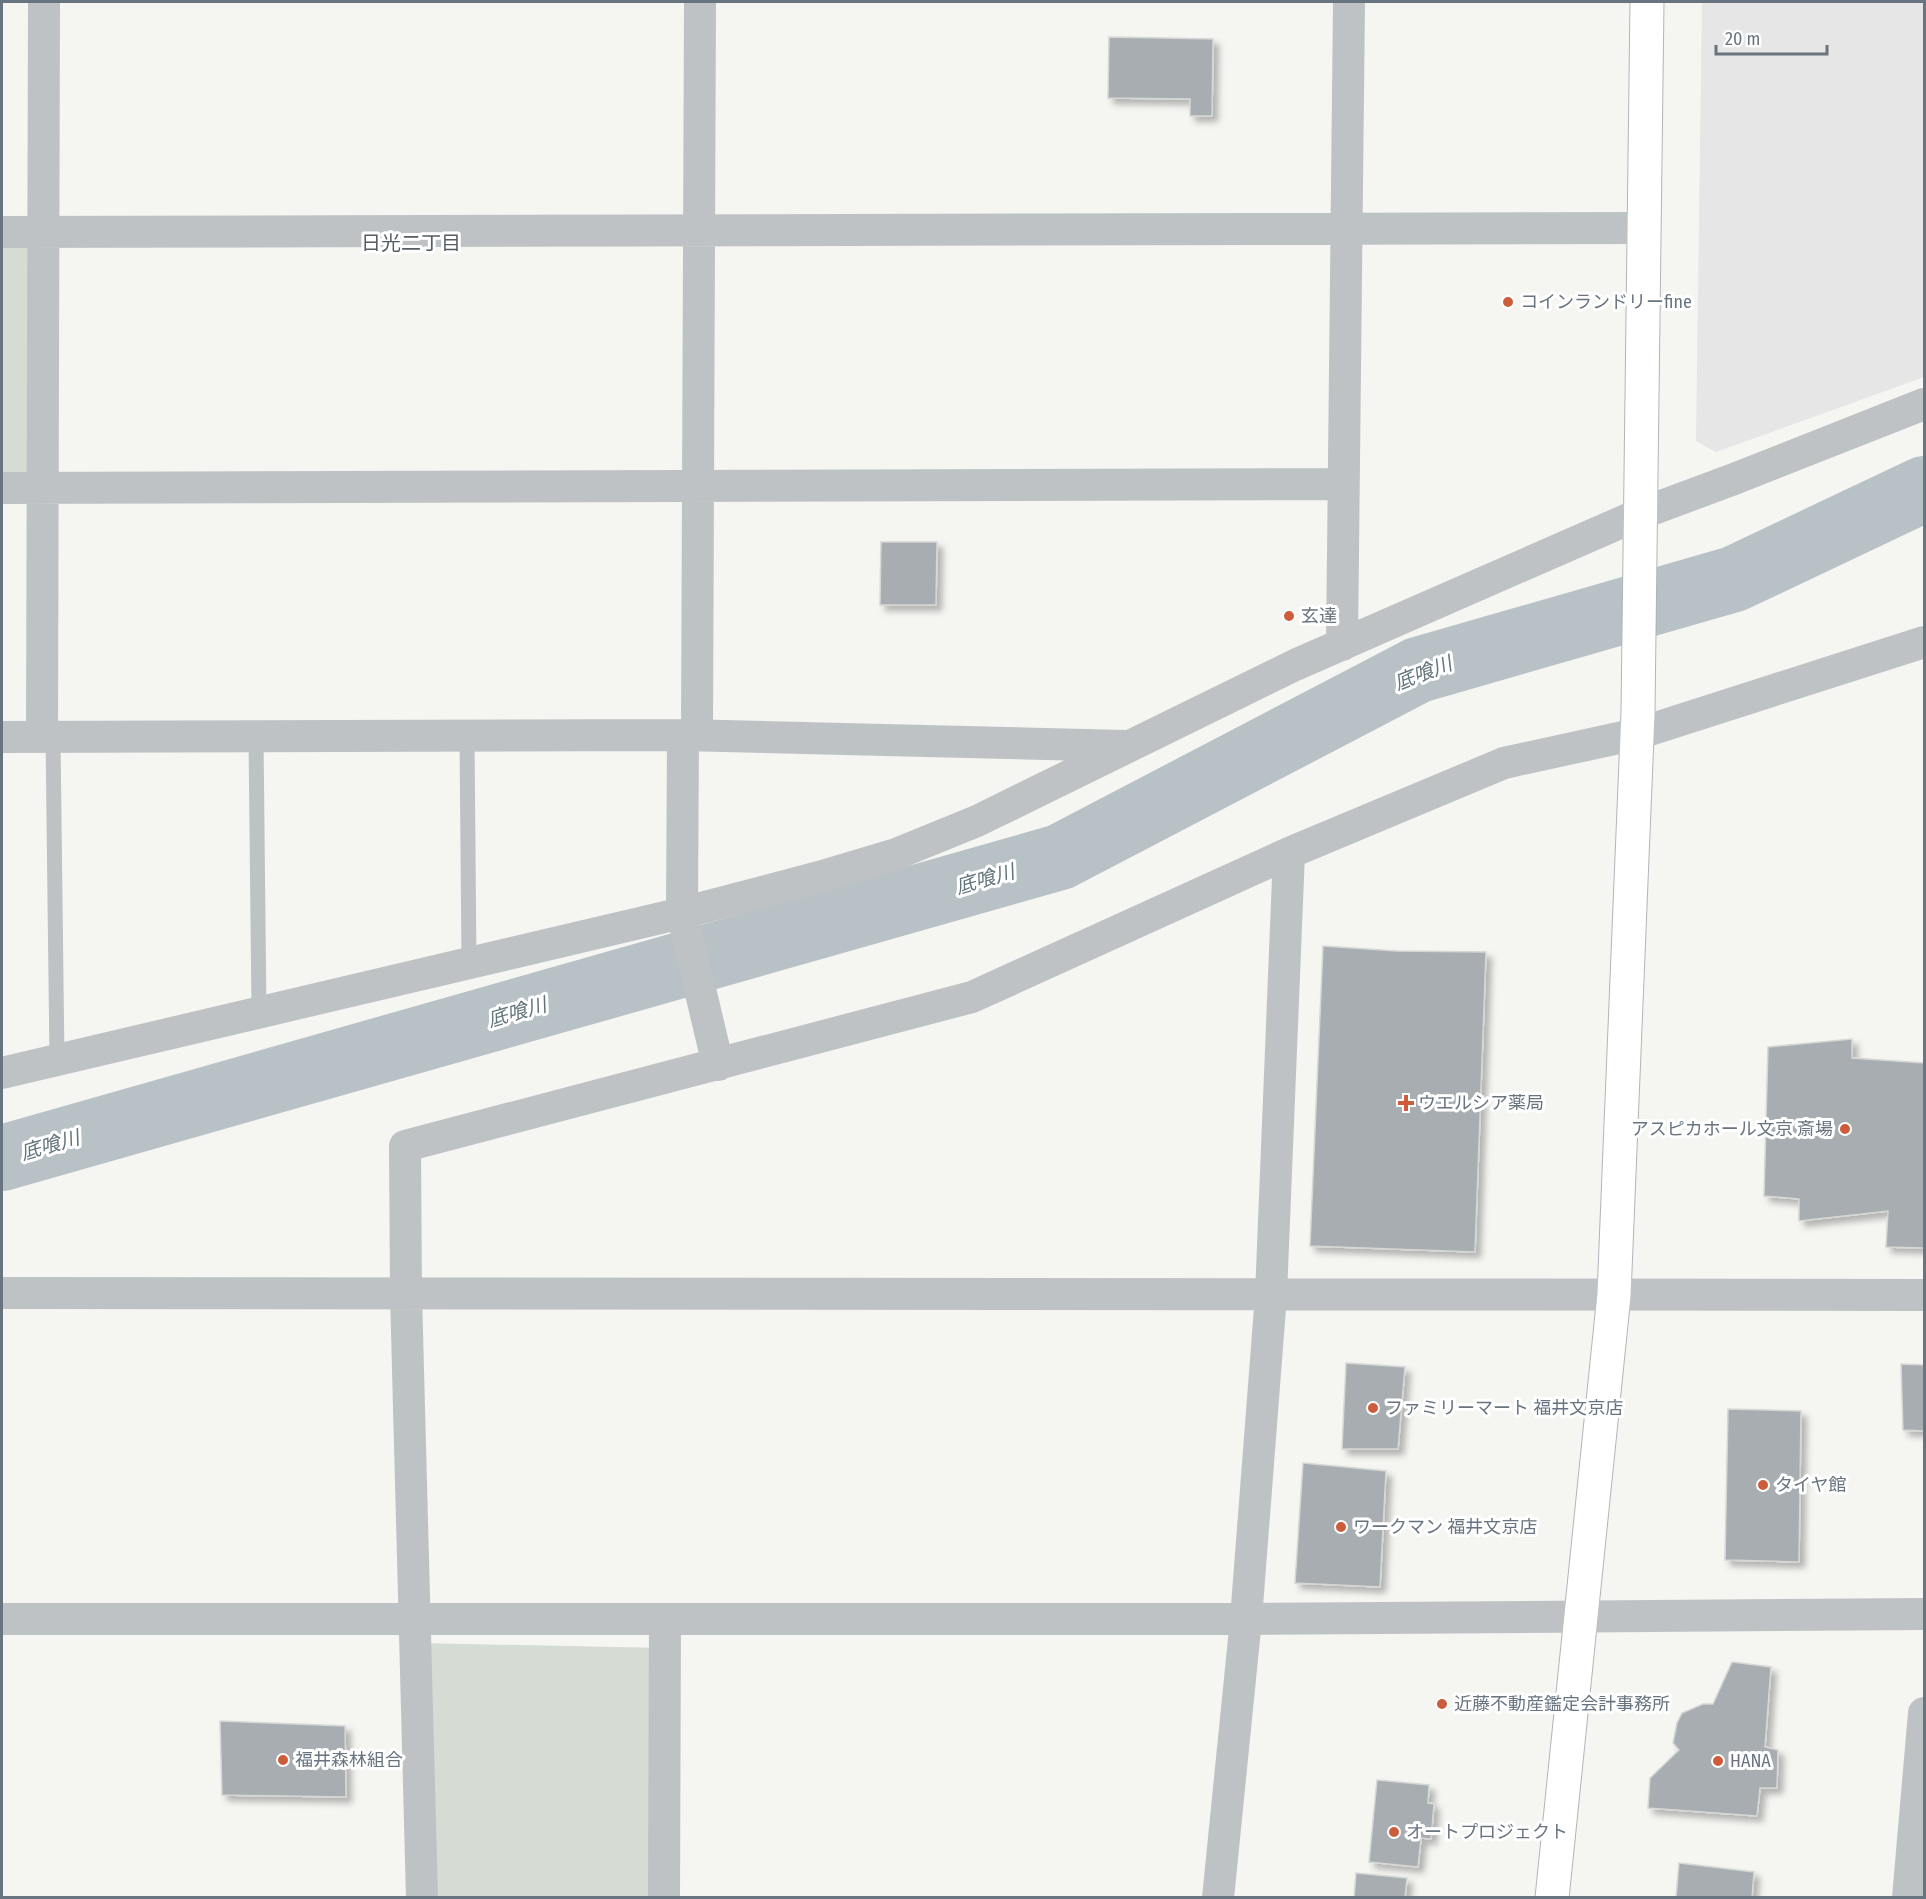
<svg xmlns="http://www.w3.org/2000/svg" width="1926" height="1899" viewBox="0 0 1926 1899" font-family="'Fira Sans Condensed','Noto Sans JP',sans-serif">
<defs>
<filter id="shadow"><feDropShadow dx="5.5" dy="5.5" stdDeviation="3" flood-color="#0004"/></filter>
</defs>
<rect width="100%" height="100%" fill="#f5f5f2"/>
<!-- built -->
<path fill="#e5e6e5" d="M1702,2H1924V377L1716,452L1696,441Z"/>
<!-- green -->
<path fill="#d6dbd4" d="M2,232H43L42,488H2Z
M415,1643L665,1648L664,1897H435Z"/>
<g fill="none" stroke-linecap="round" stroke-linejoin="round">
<!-- river -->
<path stroke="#b8c1c5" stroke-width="66" d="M2,1158L1060,857L1418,670L1734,579L1924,489"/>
</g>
<!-- building -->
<path fill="#a7adb1" stroke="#d6d6d4" stroke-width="1.5" filter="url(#shadow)" d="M1109,37L1213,39L1212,116H1190V99L1108,98Z
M881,542H937L936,605H880Z
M1323,946L1396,951L1486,952L1475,1252L1310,1246Z
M1852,1039V1058L1924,1063V1248L1886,1247L1888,1211L1799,1221V1199L1764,1196L1768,1047Z
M1346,1363L1405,1367L1398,1449H1342Z
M1901,1364L1924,1365V1431L1903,1430Z
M1728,1409L1801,1411L1799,1562L1725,1560Z
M1303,1463L1386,1471L1380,1587L1295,1583Z
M1732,1662L1771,1667L1765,1747L1778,1750L1777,1788H1760L1757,1816L1648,1808L1650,1778L1679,1750L1673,1743L1677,1723L1682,1713L1703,1704H1713Z
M220,1721L345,1726L346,1797L222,1795Z
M1377,1780L1429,1785L1428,1803L1434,1804L1431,1839L1421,1838L1418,1867L1369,1862Z
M1679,1863L1754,1872L1752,1898H1676Z
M1356,1873L1407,1878L1405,1898H1354Z"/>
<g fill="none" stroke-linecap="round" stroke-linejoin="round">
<!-- secondary casing -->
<g stroke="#b1b5b9" stroke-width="35">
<path id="secondary" d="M1552,1898L1614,1295L1638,712L1647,2"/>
</g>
<!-- lane -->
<path stroke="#bfc2c5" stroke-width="15" d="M467,736L469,962
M53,737L57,1060
M256,737L259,1012"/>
<!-- street -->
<path stroke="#bfc2c5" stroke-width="32" d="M2,232L1644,228
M2,488L1343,484
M1342,645L1349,2
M683,735L682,913L718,1065
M697,735L700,2
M2,737L683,735L1126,746
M42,737L44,2
M2,1073L682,913L819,877L896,854L977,821L1295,665L1640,514L1734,479L1924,404
M2,1293L1924,1295
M2,1619H1246L1924,1614
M422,1898L406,1294L405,1146L972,997L1289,853L1504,763L1637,734L1924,642
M664,1898L665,1619
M1218,1898L1246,1619L1271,1295L1289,853
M1908,1898L1924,1713"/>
<!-- secondary -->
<use href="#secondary" stroke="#fff" stroke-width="33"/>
</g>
<!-- markers -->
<g fill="#cd5d3a" stroke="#fff" stroke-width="2">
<circle cx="1508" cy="302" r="6"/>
<circle cx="1289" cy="616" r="6"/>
<path d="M1403 1094h6v6h6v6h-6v6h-6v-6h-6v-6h6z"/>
<circle cx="1845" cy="1129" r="6"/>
<circle cx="1373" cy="1408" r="6"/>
<circle cx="1763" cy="1485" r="6"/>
<circle cx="1341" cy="1527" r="6"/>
<circle cx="1442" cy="1704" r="6"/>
<circle cx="283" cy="1760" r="6"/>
<circle cx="1718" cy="1761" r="6"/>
<circle cx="1394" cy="1832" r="6"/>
</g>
<g text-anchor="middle" stroke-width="6" stroke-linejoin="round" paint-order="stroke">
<!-- poi labels -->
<g font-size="18" fill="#68747f" stroke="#fff" text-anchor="start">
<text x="1520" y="308">コインランドリーfine</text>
<text x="1301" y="622">玄達</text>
<text x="1418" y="1109">ウエルシア薬局</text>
<text x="1833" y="1135" text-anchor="end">アスピカホール文京 斎場</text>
<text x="1385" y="1414">ファミリーマート 福井文京店</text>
<text x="1775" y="1491">タイヤ館</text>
<text x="1353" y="1533">ワークマン 福井文京店</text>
<text x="1454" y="1710">近藤不動産鑑定会計事務所</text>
<text x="295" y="1766">福井森林組合</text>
<text x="1730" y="1767">HANA</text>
<text x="1406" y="1838">オートプロジェクト</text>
</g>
<!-- neighbourhood labels -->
<g font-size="20" fill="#545e65" stroke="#fff">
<text x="411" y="250">日光二丁目</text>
</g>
<!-- water labels -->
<g font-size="20" font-style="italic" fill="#63757c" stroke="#fff">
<text transform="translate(1423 673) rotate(-21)" y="7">底喰川</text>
<text transform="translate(985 879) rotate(-16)" y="7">底喰川</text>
<text transform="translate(517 1012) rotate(-16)" y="7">底喰川</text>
<text transform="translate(50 1145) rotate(-16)" y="7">底喰川</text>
</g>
</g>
<!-- border -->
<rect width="1926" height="1899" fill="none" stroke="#68747f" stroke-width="6"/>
<!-- scale -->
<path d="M1716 45v9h111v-9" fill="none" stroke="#68747f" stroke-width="3"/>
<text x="1725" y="45" font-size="18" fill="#68747f" stroke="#ffffff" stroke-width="4.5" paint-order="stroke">20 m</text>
</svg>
